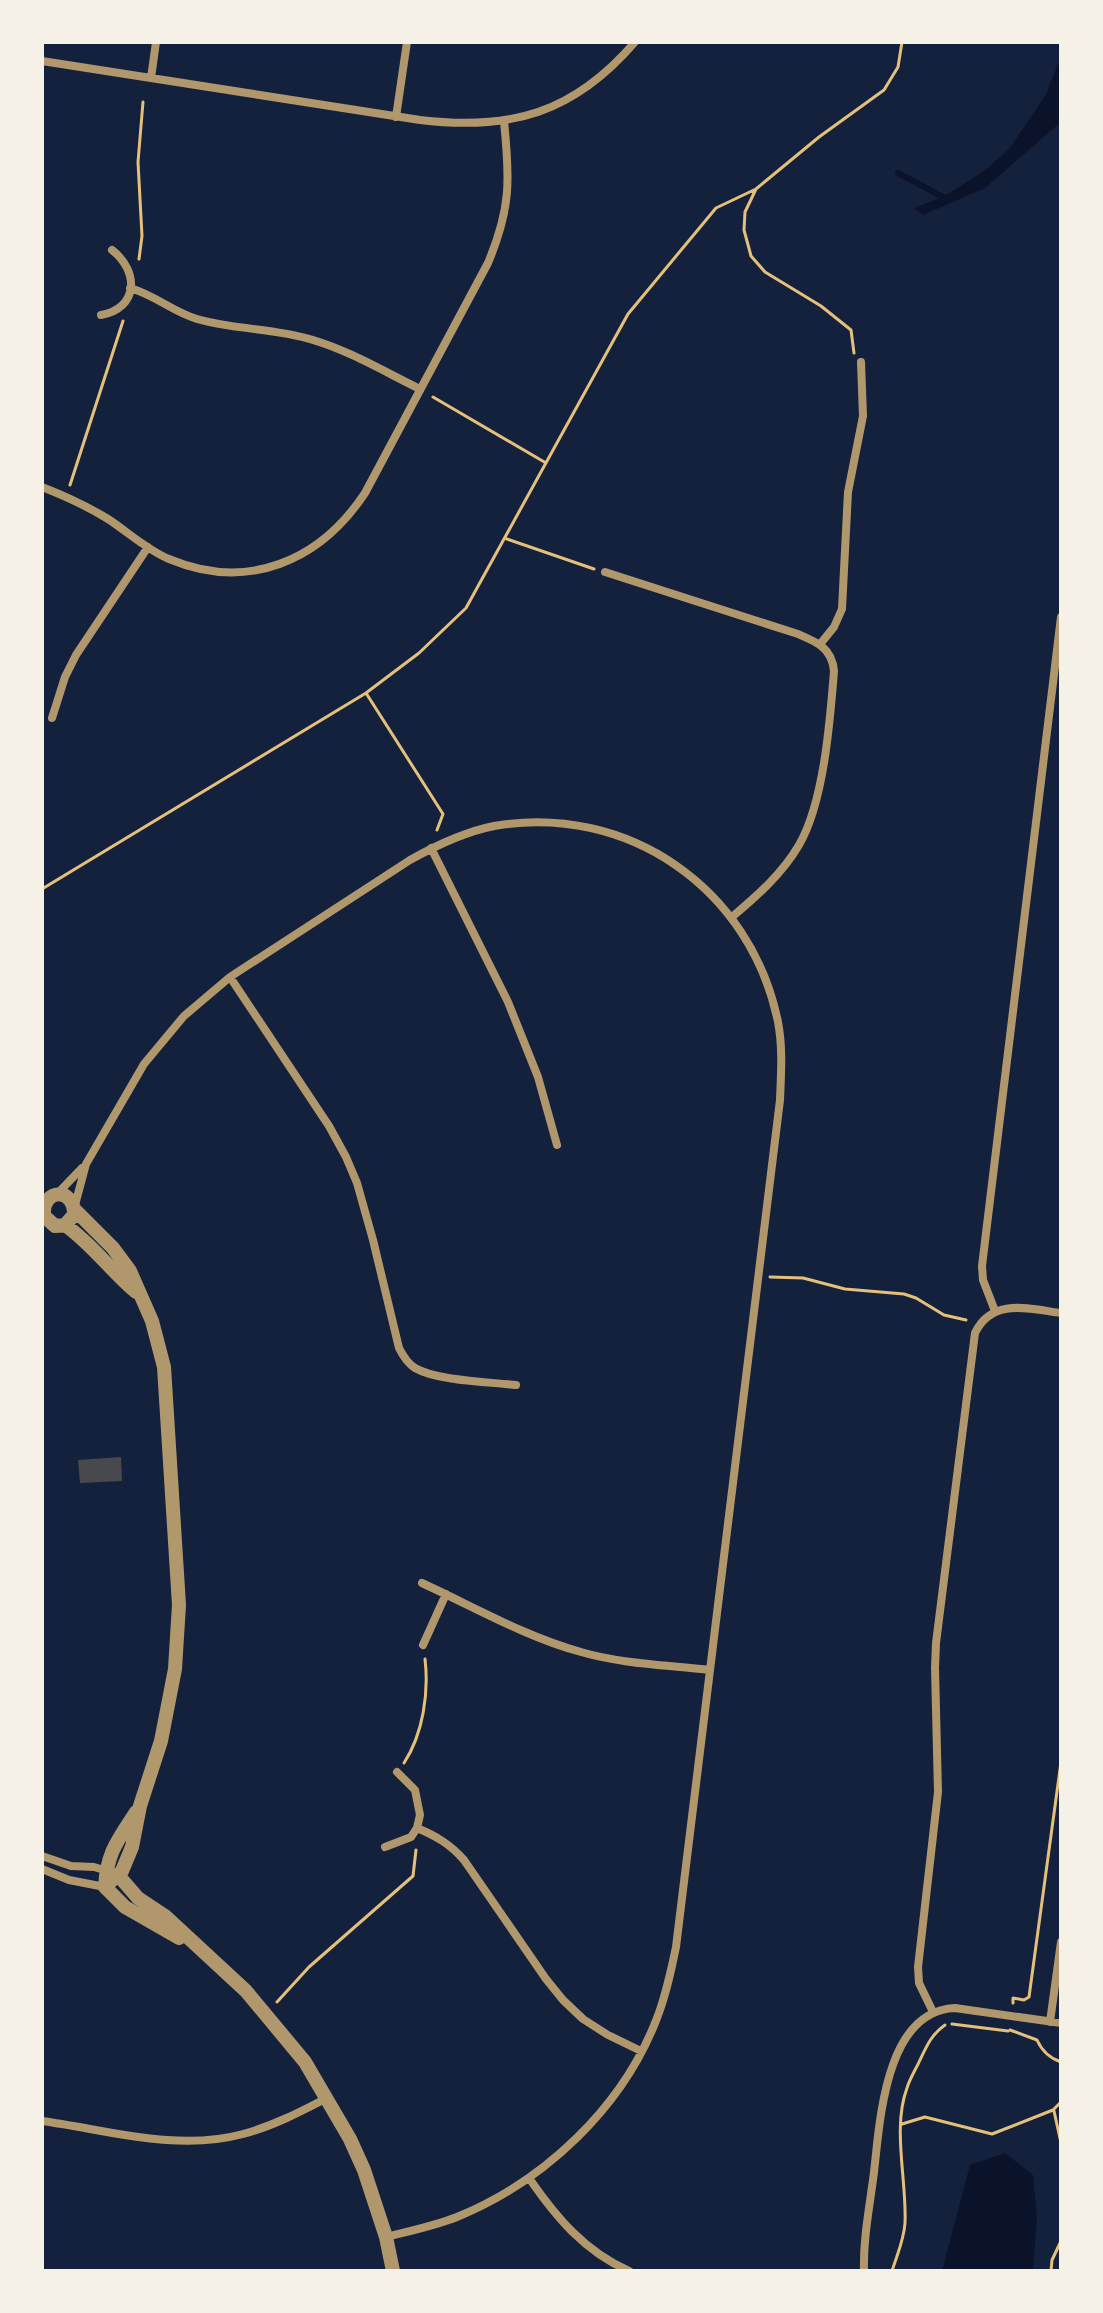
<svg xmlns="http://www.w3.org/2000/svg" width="1103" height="2313" viewBox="0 0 1103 2313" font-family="'Exo 2',sans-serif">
<rect width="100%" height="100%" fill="#14213d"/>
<!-- water -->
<path fill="#0b132b" d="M1061,57V122L985,188L923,215L914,208L943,197L984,171L1009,149L1045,96Z
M1005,2153L1033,2175L1037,2217L1033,2271H942L970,2165Z"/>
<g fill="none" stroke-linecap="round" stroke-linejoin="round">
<!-- stream -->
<path stroke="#0b132b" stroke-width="6" d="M898,173L943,197"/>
</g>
<!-- building -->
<path fill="#48494c" d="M121,1457L122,1481L80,1483L78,1460Z"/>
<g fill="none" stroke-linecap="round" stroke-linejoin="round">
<!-- path -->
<path stroke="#e5c07b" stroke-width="3" d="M139,259L142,236L138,162L143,102
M854,353L851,330L821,306L765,272L751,256L744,230L745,212L756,189L819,137L884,90L898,67L902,42
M433,397L546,463
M70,485L123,321
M507,539L594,569
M366,693L443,814L437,830
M42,889L366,693L419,653L466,608L628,314L716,208L756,189
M770,1277L803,1278L845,1289L904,1294L916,1298L944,1315L966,1320
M404,1763C423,1734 429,1693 425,1659
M277,2002L309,1967L413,1876L416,1850
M1013,2003V1998L1024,2000L1029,1997L1061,1762
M952,2024L1008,2031
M1010,2030L1037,2040C1042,2051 1049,2058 1061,2062
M1054,2111L1061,2143
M902,2124L925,2117L992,2134L1053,2110L1061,2102
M892,2271C897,2255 904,2240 905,2223C907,2181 892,2128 907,2088C910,2078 916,2069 920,2060C927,2045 932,2034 945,2025
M1051,2271L1052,2260L1061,2241"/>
<!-- minor -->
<path stroke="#b1986c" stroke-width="8" d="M42,61L420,120C511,131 574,113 635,42
M151,78L156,42
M396,117L407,42
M130,288C155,295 173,312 197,319C235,330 275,328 313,340C350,351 385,372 420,389
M101,315C139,308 139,271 112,250
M42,487C65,496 87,506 108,519C128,532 147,550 169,559C248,592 320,561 365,493L488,263C511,208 510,180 504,121
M605,572L798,634C817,642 832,648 834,671C830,721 824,802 799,845C782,874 757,896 732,917
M821,643L834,627L842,609L848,492L863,416L861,362
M52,718L65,677L76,655L148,547
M431,848L508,1002L538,1077L557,1145
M230,977L329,1126L346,1157L357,1183L373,1240L399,1348C403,1356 407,1363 415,1368C437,1381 490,1382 516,1385
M57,1194L82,1168
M75,1205L86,1164L144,1064L184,1016L230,977L410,860C435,846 464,832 494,826C628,803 751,889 778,1022C783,1048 781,1074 780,1100L676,1947C671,1971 666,1995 657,2018C623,2107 545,2181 457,2217C434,2226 410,2231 386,2237
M995,1311L983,1280L982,1266L1061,617
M422,1583C474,1607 526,1637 581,1652C622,1664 668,1665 710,1670
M423,1645L446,1594
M417,1828C436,1836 450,1844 464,1860L546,1979L563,2000L583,2019L608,2035L641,2051
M385,1847L411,1837L417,1828L420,1815L415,1790L397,1772
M42,1856L71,1866L94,1867L111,1872
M42,1869L69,1880L105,1887
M933,2012L919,1983L918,1967L938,1792L935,1668L936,1643L975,1333C992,1297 1030,1309 1061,1313
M1050,2022L1061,1942
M42,2121C108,2130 177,2152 243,2134C273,2126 300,2112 327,2098
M529,2178C556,2217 584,2251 629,2271
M864,2271C863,2238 870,2205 874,2172C880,2121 885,2011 955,2008L1061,2023"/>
<!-- tertiary -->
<path stroke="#b1986c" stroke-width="14" d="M75,1210L113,1248L130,1271L152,1321L164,1367L179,1605L175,1669L161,1741L140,1806L132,1847L122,1871L105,1887
M42,1214L55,1226L65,1225L74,1215C75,1187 42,1188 44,1215
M65,1225C92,1244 111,1271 136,1292
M118,1875L138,1898L165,1916L246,1991L305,2062L350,2139L364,2170L386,2237L393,2271
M105,1887L125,1907L179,1938
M105,1887C107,1852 118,1840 136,1812"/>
</g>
<!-- border -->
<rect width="1103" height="2313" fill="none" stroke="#f6f1e7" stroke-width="88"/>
</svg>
